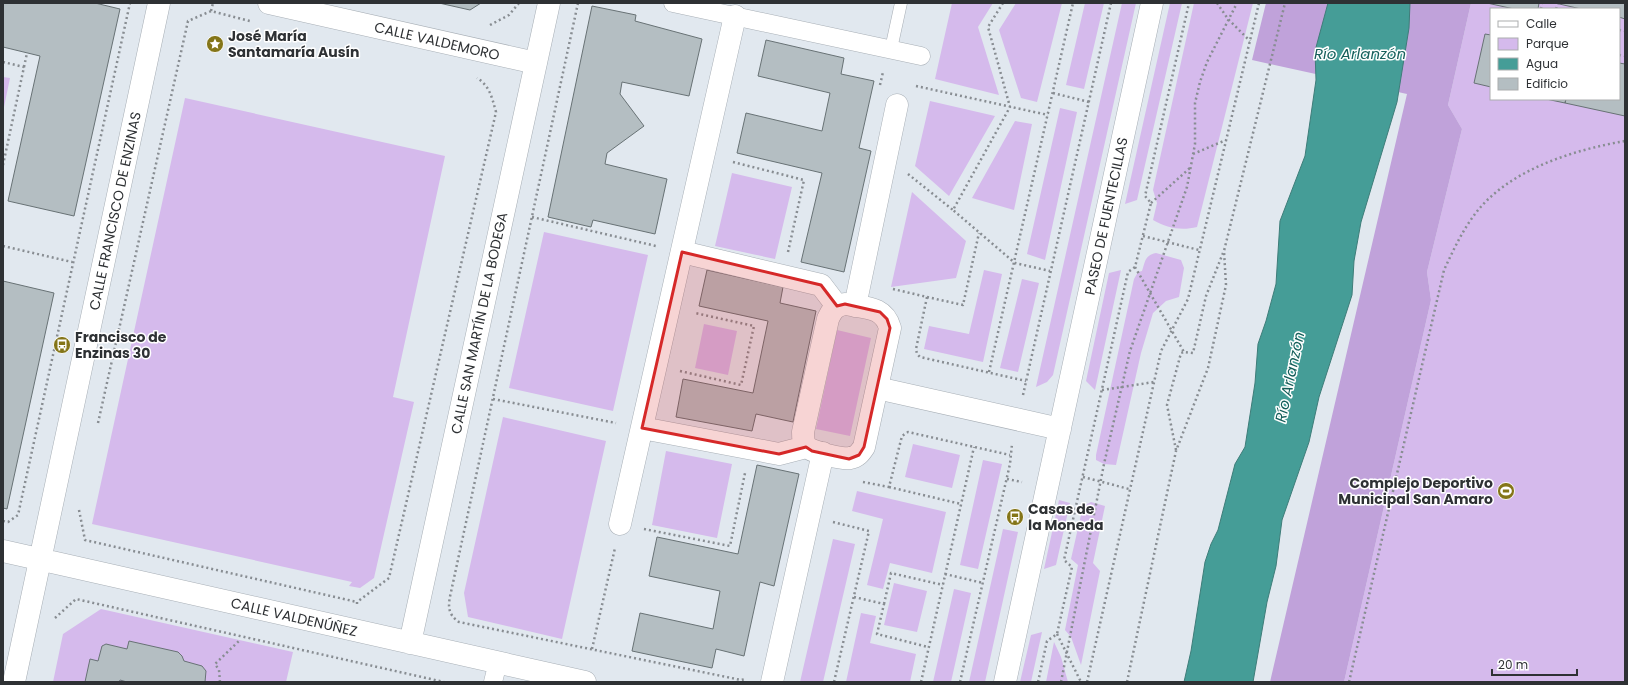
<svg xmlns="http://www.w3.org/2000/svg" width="1628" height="685" viewBox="0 0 1628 685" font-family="Poppins,sans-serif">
<rect width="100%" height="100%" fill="#e1e8ef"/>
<!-- green -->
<path fill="#d5baec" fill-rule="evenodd" d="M952,3H993L978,27L999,95L935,79Z
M1016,3H1062L1037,102L1021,98L999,30Z
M1085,3H1104L1084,89L1066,85Z
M1122,3H1136L1053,375L1047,382L1036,387Z
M1170,3H1182L1137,200L1125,204Z
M1194,3H1253L1197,227C1181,231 1167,228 1153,220L1157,203L1153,190Z
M1471,3H1625V682H1344L1431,300L1427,272L1462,129L1448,105ZM1491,9H1619V99H1491Z
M3,77L10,78L3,112Z
M185,98L445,156L393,397L414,402L374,578L360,588L349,586L352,582L92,524Z
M930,101L995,116L949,196L915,166Z
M1060,108L1077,112L1045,260L1027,254Z
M1015,121L1032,124L1014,210L972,198Z
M732,173L792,187L775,259L715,246Z
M912,192L966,241L956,278L891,287Z
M544,232L648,255L613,411L509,388Z
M1156,253L1181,260L1184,268L1179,297L1166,301L1153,313L1141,353L1116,465L1104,464L1096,460V455L1134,279L1138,272L1142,271C1145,262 1145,255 1156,253Z
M984,270L1002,274L983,362L924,349L929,326L969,334Z
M1121,270L1095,390L1086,381L1109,273Z
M1022,279L1039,283L1018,372L1000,368Z
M704,324L737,331L728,375L695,368Z
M837,330L871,338L850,436L816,429Z
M503,417L606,441L562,639L468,617L464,593Z
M913,444L960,455L952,488L905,477Z
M666,451L732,464L717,538L652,525Z
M983,460L1002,464L978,569L960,565Z
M857,491L946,512L932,573L890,563L883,589L867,585L883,519L852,511Z
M1059,500L1070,503L1056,565L1044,569Z
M1091,502L1105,506L1093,563L1100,571L1081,665L1071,637L1065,630L1078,565L1071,559L1083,506Z
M1003,529L1018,532L985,682H969Z
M833,539L855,544L823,682H800Z
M894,583L927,591L917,632L884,625Z
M954,589L971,593L951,682H933Z
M101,609L293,652L286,682H53L63,634Z
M861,613L876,616L870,643L916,654L910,682H846Z
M1042,632L1031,682H1020L1031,635Z
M1054,642L1061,657L1068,682H1046Z"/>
<!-- forest -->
<path fill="#c0a2da" d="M1266,3H1471L1448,105L1462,129L1427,272L1431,300L1344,682H1270L1407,94L1252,60Z"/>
<!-- water -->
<path fill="#459d97" stroke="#3e7d79" d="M1328,3H1410L1409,28L1397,102L1361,222L1354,261L1352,295L1319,397L1309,442L1282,520L1276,566L1267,602L1253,682H1184L1191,651L1205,562L1211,544L1218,530L1235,464L1245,447L1255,383L1258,344L1266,321L1276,284L1280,221L1305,156L1316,80L1315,51Z"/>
<!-- building -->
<path fill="#b4bec2" stroke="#687275" d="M3,3H95L120,9L74,216L8,201L40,56L3,47Z
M439,3H481L470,10Z
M1487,3H1539L1538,9H1514Z
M1555,3H1625V19L1619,17V9H1581Z
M592,6L636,15L635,21L702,39L689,96L622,82L620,94L644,126L607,153L605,164L667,179L655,234L593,220L591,227L548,217Z
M1485,34L1491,35V87L1474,83Z
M766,40L844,58L841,74L874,81L859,148L871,151L844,272L801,262L822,173L737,153L746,113L822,131L830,93L758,76Z
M1619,63L1625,64V116L1565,103L1566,99H1619Z
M1546,99H1566L1565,103Z
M707,270L783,287L780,303L816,311L793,422L756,414L752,431L676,417L683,379L753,393L768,321L699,306Z
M3,281L54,293L7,509L3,508Z
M757,465L799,474L774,586L760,582L744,656L716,649L712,668L632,651L640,613L713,629L720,591L649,576L657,537L738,554Z
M129,641L178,652L182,656L184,661L202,666L206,671L205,682H127L120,680L119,682H85L90,659L98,661L102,646L106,644L127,649Z"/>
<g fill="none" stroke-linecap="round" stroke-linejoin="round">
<!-- service casing -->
<g stroke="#a8afb6" stroke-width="13">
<path id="service" d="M891,49L901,3"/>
</g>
<!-- pedestrian casing -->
<g stroke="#a8afb6" stroke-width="19">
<path id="pedestrian" d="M673,3L921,56
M493,682L498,662"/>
</g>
<!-- minor casing -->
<g stroke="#a8afb6" stroke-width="23">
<path id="minor" d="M269,3L536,63
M682,252L821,285L837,306
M845,304C865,308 884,306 890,328L864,447C860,453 857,457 850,458C844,460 811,452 807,447C803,443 803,437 803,432L828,319C832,310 835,306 845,304Z
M855,306L897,105
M877,388L1060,429
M642,428L779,454L806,447
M620,524L735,16
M3,551L585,682
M410,643L549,3
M14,682L159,3
M772,682L823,453
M1005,682L1152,3"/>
</g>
<!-- path -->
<path stroke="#888d92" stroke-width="2.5" stroke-dasharray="2 3" stroke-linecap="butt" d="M578,3L451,592C448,605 447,614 459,622L741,680L746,679
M1003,3L988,27L1010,107L953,210L1015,263L1050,271
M1217,3L1228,19L1250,41
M1541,9L1542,3
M1556,9L1558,4
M211,11L213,3
M490,25L509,15L519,3
M1619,30L1625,31
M1619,55L1625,56
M3,62L24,67L3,165
M24,67L27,53
M880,85L883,72
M916,86L1048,115
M1053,93L1089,102
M1193,154L1226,140
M733,162L804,180L788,252
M908,174L953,210
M1151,203L1191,167
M532,217L656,246
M1143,236L1199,250
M3,246L72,262
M1135,267L1184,352L1193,353L1206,296L1223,253
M893,289L927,297L916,349L917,354L920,357L1026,381
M927,297L963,305L979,233
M680,371L741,385L754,326L695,313
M989,372L1073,3
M1102,390L1154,382
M1023,395L1111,3
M493,399L616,423
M98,423L188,21L211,11L250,21
M1176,450L1167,405L1181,353L1184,352
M1083,477L1129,489
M1007,479L1022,482
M863,482L889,487L902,436L908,432L1010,455
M889,487L961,504
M79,510L85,540L357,602
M3,521L8,522L18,515L130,3
M833,522L869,531L834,682
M644,529L730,546L745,473
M945,574L983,583
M854,597L884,604L877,634L928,647
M357,604V602L389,578L496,112C492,98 490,86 477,78
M884,604L891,573L943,585
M55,618L76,599L444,682
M1057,634L1081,682
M592,649L615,548
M220,682L219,670L215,664L240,640
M921,682L974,447
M960,682L1010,464L1012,444
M1038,682L1047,641L1057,634L1072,567L1064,560L1128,272L1135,267L1151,203L1145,196L1189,3
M1061,682L1104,464L1130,351L1187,187L1195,144V103L1200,82L1207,62L1237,3
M1087,682L1161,351L1188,299L1259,3
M1127,682L1176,451L1208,368L1226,285L1224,251L1285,3
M1349,682L1444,270C1453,251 1462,231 1475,214C1508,170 1573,150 1625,141"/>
<!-- service -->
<use href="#service" stroke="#fff" stroke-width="12"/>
<!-- pedestrian -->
<use href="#pedestrian" stroke="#fff" stroke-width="18"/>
<!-- minor -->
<use href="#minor" stroke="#fff" stroke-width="22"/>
</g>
<!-- marked area -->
<path fill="#d62828" fill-opacity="0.2" stroke="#d62828" stroke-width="3" stroke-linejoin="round" d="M682,252L821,285L837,306L845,304L880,312L887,319L890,328L864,447L859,455L849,459L812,451L806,447L779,454L642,428Z"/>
<!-- icons -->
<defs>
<g id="sight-disc" transform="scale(0.9)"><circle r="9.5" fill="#847518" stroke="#fff"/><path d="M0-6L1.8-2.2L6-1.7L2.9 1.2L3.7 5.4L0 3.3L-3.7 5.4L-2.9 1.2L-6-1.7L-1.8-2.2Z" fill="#fff"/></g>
<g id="bus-disc" transform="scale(0.9)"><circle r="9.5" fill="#847518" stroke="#fff"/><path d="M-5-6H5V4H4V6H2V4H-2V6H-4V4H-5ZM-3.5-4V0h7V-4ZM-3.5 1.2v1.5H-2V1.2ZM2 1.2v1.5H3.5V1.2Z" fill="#fff"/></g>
<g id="stadium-disc" transform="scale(0.9)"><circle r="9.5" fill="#847518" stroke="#fff"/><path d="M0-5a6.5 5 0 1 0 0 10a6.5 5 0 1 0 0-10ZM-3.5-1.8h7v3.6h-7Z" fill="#fff"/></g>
</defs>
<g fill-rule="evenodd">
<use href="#sight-disc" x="215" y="44"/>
<use href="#bus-disc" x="62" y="345"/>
<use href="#stadium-disc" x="1506" y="491"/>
<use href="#bus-disc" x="1015" y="517"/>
</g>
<g text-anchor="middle" stroke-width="3" stroke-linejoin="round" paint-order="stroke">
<!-- poi labels -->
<g font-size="14" font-weight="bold" fill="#2e3134" stroke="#fff" text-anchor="start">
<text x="228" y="41">José María<tspan x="228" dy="16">Santamaría Ausín</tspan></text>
<text x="75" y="342">Francisco de<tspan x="75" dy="16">Enzinas 30</tspan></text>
<text x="1493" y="488" text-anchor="end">Complejo Deportivo<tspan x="1493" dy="16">Municipal San Amaro</tspan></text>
<text x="1028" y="514">Casas de<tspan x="1028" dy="16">la Moneda</tspan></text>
</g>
<!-- street labels -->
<g font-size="14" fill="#2e3134" stroke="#fff">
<text transform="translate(437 41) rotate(13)" y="5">CALLE VALDEMORO</text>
<text transform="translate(115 211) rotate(-78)" y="5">CALLE FRANCISCO DE ENZINAS</text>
<text transform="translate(1106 216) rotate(-78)" y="5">PASEO DE FUENTECILLAS</text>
<text transform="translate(479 323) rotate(-78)" y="5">CALLE SAN MARTÍN DE LA BODEGA</text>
<text transform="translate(294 617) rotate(13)" y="5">CALLE VALDENÚÑEZ</text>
</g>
<!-- water labels -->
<g font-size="15" font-style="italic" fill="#165f5b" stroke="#fff">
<text x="1360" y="59">Río Arlanzón</text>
<text transform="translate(1290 377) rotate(-78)" y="5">Río Arlanzón</text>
</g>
</g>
<!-- border -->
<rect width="1628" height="685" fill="none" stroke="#2e3134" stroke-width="8"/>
<!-- legend -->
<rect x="1490" y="8" width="130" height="92" fill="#ffffff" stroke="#abadae"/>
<rect x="1498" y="21" width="20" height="6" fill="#ffffff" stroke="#abadae"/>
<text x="1526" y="28" font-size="12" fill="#2e3134">Calle</text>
<rect x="1498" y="38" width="20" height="12" fill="#d5baec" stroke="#abadae"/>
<text x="1526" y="48" font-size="12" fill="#2e3134">Parque</text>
<rect x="1498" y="58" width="20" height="12" fill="#459d97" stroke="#abadae"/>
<text x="1526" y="68" font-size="12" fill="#2e3134">Agua</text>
<rect x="1498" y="78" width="20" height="12" fill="#b4bec2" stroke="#abadae"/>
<text x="1526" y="88" font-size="12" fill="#2e3134">Edificio</text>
<!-- scale -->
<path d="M1492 669v6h85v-6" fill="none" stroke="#2e3134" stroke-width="2"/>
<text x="1498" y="669" font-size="12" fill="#2e3134" stroke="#ffffff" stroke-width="3" paint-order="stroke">20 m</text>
</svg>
